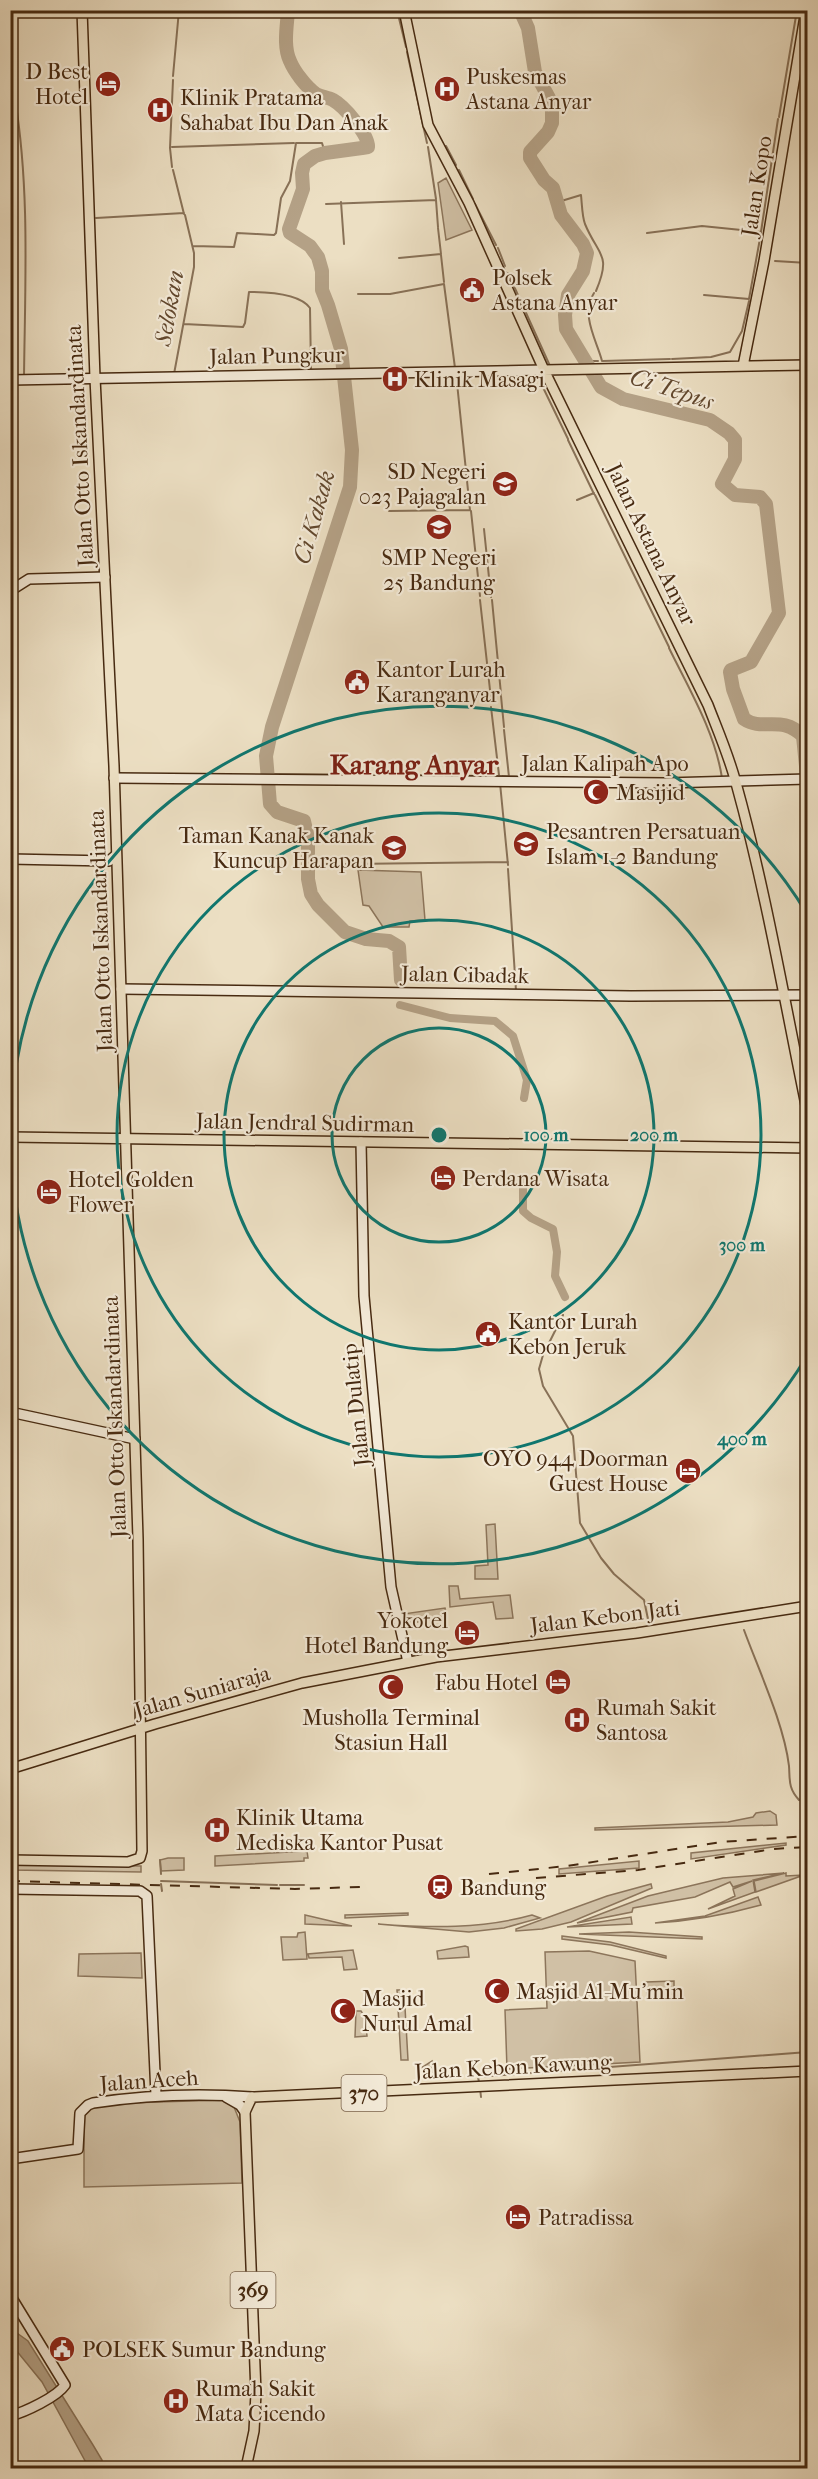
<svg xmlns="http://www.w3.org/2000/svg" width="818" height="2479" viewBox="0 0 818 2479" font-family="'IM FELL French Canon',serif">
<rect width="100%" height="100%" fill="#ecdfc3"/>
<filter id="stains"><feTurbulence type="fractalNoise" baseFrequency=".00333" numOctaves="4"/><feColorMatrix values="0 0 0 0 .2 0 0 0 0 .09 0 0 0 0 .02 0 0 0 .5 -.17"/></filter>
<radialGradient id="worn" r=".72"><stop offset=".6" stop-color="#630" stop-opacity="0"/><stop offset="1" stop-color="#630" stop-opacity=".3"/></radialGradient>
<!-- green -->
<path fill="#d0c0a5" stroke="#8c755b" stroke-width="1.5" d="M446,178L472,230L446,240L438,183Z
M358,870L421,872L425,920L410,921L409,927H383L369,906L363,905Z
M495,1524L498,1579H475V1566L488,1565L486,1525Z
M449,1586H458L460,1599L510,1595L513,1618L496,1619L493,1602L450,1607Z
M445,1608L447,1617L406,1624L403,1614Z
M770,1811L776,1815L777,1825L595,1830V1828L728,1822L753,1817L756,1813Z
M786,1843V1845L691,1859V1853Z
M307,1851L308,1858H304V1861L215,1866V1856Z
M168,1858H184V1870L161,1871L160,1860Z
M639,1861V1868L559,1874V1869Z
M11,1864L141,1866V1872L11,1870Z
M784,1873L753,1880L755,1892L708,1909L735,1896L733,1889L752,1881L733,1887L730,1882L695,1897L633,1908L632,1912L577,1923L648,1896L723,1878Z
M786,1873V1876L804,1875L756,1892L754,1881Z
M651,1884L652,1888L571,1922L542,1929L516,1931V1929L607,1896Z
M758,1897L761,1905C725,1915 692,1921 655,1923L705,1916Z
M408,1913V1915L345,1918V1915Z
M305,1915L352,1926L305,1924Z
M532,1915L540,1918L504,1928L469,1932L378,1924C430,1928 482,1929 532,1915Z
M631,1917L632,1924L567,1927Z
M305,1932L307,1959L283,1960L281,1937H297L298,1933Z
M629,1932L702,1937V1939L579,1934Z
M562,1936L610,1942L666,1956V1958L611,1945L562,1939Z
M465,1946L468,1947L469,1957L438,1959L437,1951Z
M353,1950L357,1969L344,1970L342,1957L309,1958L308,1954Z
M589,1951L635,1961L640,2062L507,2069L505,2010L547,2008L545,1952Z
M141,1953L142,1978L78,1976L79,1954Z
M674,1981V1994L647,1995L646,1982Z
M397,1990H404L408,2060H401Z
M356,2011H361L365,2017L367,2036L355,2037Z
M432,2061L433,2078L418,2079V2070Z
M222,2100L234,2107L240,2122L242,2183L84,2187V2116L87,2108L96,2104Z"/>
<!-- water -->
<path fill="#b4a186" stroke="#887157" stroke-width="1.5" d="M10,2328L28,2341L93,2445L102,2460L103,2468H89L42,2382L11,2344Z"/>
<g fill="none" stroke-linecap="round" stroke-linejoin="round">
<!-- stream -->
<path stroke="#887157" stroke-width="2" d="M223,10L229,13
M397,10L406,47
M10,44L15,98
M407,52L427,143
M173,76L179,10
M15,99C30,190 25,285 24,377
M779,117L797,10
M446,146L456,165
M172,147L294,143
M428,147L436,199
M172,167L170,148L173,80
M173,170L184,214
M459,170L473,199
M341,202L344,244
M558,202L581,195C582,204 582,216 585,224C598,256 612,253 596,291
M326,204L436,200L438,227
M475,204L496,245
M96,218L184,213
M438,228L441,254
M761,232L778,119
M647,233L702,226L761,232
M257,234L274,235L276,233L281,198L290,181L296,143H322L325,153
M193,246L234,247L237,233L256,234
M498,248L505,266
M441,255L444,282
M399,258L441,254
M775,261L808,263
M508,273L550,366
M594,293C580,315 597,341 602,361
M358,294H390L444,284L455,368
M704,295L749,299
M749,299L761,233
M184,324L243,327L245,323L249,292C267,292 299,293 310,308L311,371
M672,359L711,357L730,352L742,331L749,301
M587,361H598
M603,361L670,359
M456,373L470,510
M536,373L568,439
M174,374L194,267V253L185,215
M568,440L594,494
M595,495L669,647
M577,500L594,493
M389,511L470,510
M471,511L480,596
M484,529L491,597
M480,600L491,699
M492,600L501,694
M669,648C689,689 715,732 722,778
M501,696L504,727
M491,707L499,775
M504,730L509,777
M267,774L500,776
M502,776L523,777
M556,778H599
M605,778H664
M668,778H680
M500,783L508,865
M308,864H349
M351,864L508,862
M508,869L516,991
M563,1315L543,1355L539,1369L543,1386L573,1436L580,1523L601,1558L614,1574L644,1600L649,1624
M744,1630C759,1671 784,1724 789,1766C790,1780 788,1788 799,1800
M160,1860L161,1874
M161,1881L277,1885
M161,1884L162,1891
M280,1885H304
M479,2082L478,2077L808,2052
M480,2088L481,2097"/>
<!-- canal -->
<path stroke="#b4a186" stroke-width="8" d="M400,1005L450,1018L495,1021L513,1036L527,1080L524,1098
M523,1181V1211L531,1218L553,1229L557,1252L555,1276L565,1297"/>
<!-- river -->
<path stroke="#b4a186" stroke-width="14" d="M288,10C287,27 283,46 290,61C294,71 306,87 316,94C321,97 328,97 333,100C344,106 369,135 368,147L362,148L325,153L315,156L304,164L302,173L303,189L289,229L290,233L310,246L318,257L322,271V290L328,305L341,349L352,450L350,487L272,727L266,756L270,804L277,812L304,821L308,838V879L311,894L318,905L345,932L366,939L389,941L399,947L401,980
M520,10L528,28L535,72L549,98L552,111V123L548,132L530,152V158L544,180L553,188L561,215L583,244L587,253L583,271L568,295L565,315L566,329L601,387L623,399L710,420L729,433L735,440V459L722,484L735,495L760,497L766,504L779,613L751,662L731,670L730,672L733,689L744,719C763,732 781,714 803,736L808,786"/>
<!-- secondary casing -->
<g stroke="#472a11" stroke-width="12">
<path id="secondary" d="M10,380L544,370
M10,591L29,579L105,577
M114,778L666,783L808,779
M10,859L109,861L116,855
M121,989L631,996L808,995
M361,1142L364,1296L391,1587L408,1662
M10,1412L135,1439
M10,1889L140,1891L147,1896L156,2095
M226,2097L240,2105L245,2112
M10,2159L78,2149L80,2113L88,2105L93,2103C146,2095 199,2093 252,2097
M10,2295L65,2385C57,2397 25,2412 10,2416"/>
</g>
<!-- primary casing -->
<g stroke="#472a11" stroke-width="12">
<path id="primary" d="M404,10L428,125L469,203L544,370L708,705C718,731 729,756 736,783C766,891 785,1004 808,1115
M743,366L764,261L806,10
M544,370L808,365
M10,1137L808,1148
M10,1769L155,1724L302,1683L436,1657L637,1633L808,1606
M10,1860L128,1862L140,1858L142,1851L138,1539L114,766L95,378L82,10
M246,2468L254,2431L256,2393L245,2112L252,2097L808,2071"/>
</g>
<!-- secondary -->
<use href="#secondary" stroke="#f3ead8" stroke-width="9"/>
<!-- primary -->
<use href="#primary" stroke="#ecdfc3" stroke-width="9"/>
<!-- rail -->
<path stroke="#472a11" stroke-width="2" stroke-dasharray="10 10" stroke-linecap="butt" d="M489,1874L567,1866L721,1842L808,1836
M536,1878L638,1870L773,1849L808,1847
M10,1881L295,1889L360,1887"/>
</g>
<!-- distance rings -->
<g fill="none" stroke="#0f766e" stroke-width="3">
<circle cx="439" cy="1135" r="107"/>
<circle cx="439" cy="1135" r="215"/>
<circle cx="439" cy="1135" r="322"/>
<path d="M807 1356A429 429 0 0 1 11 1157M11 1113A429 429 0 0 1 807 914"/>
</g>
<!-- icons -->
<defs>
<g id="hotel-disc" transform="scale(1.35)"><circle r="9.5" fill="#8f2418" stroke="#f3ead8"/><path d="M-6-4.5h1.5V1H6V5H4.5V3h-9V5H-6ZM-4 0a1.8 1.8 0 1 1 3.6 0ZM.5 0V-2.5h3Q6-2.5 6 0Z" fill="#fff"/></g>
<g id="hospital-disc" transform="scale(1.35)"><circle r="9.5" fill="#8f2418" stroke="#f3ead8"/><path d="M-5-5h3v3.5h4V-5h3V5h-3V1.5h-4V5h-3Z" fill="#fff"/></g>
<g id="civic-disc" transform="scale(1.35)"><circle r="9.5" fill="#8f2418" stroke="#f3ead8"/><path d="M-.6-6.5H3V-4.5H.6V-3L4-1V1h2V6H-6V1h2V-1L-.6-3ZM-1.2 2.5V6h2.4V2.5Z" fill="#fff"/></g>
<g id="school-disc" transform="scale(1.35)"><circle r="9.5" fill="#8f2418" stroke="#f3ead8"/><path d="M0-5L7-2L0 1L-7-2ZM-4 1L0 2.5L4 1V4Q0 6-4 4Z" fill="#fff"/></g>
<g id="mosque-disc" transform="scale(1.35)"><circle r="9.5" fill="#8f2418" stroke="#f3ead8"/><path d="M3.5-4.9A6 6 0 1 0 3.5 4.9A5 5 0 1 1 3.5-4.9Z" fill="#fff"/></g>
<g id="station-disc" transform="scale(1.35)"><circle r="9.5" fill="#8f2418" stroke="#f3ead8"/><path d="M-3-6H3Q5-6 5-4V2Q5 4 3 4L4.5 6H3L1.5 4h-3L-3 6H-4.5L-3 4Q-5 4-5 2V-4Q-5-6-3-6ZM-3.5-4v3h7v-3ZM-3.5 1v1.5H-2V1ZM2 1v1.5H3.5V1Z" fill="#fff"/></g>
</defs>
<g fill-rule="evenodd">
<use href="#hotel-disc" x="108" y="84"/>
<use href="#hospital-disc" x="447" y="89"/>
<use href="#hospital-disc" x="160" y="110"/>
<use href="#civic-disc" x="472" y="290"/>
<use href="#hospital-disc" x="395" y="379"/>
<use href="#school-disc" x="505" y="484"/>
<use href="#school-disc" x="439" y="527"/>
<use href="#civic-disc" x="357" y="682"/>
<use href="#mosque-disc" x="596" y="792"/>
<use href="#school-disc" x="526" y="844"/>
<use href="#school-disc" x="394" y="848"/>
<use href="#hotel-disc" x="443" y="1178"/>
<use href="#hotel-disc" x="49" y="1192"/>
<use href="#civic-disc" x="488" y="1334"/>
<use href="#hotel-disc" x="688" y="1471"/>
<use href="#hotel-disc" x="467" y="1633"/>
<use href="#hotel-disc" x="558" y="1682"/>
<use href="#mosque-disc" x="391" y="1687"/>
<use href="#hospital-disc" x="577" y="1720"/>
<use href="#hospital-disc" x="217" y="1830"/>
<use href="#station-disc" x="440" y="1887"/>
<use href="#mosque-disc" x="497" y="1991"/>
<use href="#mosque-disc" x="343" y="2011"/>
<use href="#hotel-disc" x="518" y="2217"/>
<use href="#civic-disc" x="62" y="2349"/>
<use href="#hospital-disc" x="176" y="2401"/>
</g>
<g text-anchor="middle" stroke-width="4.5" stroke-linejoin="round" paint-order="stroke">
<!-- shield labels -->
<g fill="#f3ead8" stroke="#7b644d" stroke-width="1.5">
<rect x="341.5" y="2075" width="45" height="36" rx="4.5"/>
<rect x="230.5" y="2272" width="45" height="36" rx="4.5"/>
</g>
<g font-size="21" font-weight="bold" fill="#472a11">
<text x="364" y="2100">370</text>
<text x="253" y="2297">369</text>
</g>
<!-- poi labels -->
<g font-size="22" fill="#472a11" stroke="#f3ead8" text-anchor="start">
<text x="88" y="79" text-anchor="end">D Best<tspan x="88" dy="25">Hotel</tspan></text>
<text x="466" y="84">Puskesmas<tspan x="466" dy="25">Astana Anyar</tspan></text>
<text x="180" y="105">Klinik Pratama<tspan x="180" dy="25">Sahabat Ibu Dan Anak</tspan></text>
<text x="492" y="285">Polsek<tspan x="492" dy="25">Astana Anyar</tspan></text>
<text x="414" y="387">Klinik Masagi</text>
<text x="486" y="479" text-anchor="end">SD Negeri<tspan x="486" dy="25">023 Pajagalan</tspan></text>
<text x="439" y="565" text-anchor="middle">SMP Negeri<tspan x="439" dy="25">25 Bandung</tspan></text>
<text x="376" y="677">Kantor Lurah<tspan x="376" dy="25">Karanganyar</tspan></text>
<text x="616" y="800">Masijid</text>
<text x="546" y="839">Pesantren Persatuan<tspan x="546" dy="25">Islam 1-2 Bandung</tspan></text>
<text x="374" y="843" text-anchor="end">Taman Kanak Kanak<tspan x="374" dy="25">Kuncup Harapan</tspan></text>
<text x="462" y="1186">Perdana Wisata</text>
<text x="68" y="1187">Hotel Golden<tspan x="68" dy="25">Flower</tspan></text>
<text x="508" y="1329">Kantor Lurah<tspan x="508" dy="25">Kebon Jeruk</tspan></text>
<text x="668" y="1466" text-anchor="end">OYO 944 Doorman<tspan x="668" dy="25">Guest House</tspan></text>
<text x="448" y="1628" text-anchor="end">Yokotel<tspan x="448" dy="25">Hotel Bandung</tspan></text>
<text x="538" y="1690" text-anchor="end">Fabu Hotel</text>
<text x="596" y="1715">Rumah Sakit<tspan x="596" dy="25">Santosa</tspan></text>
<text x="391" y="1725" text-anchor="middle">Musholla Terminal<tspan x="391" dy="25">Stasiun Hall</tspan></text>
<text x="236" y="1825">Klinik Utama<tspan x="236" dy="25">Mediska Kantor Pusat</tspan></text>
<text x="460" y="1895">Bandung</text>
<text x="516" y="1999">Masjid Al-Mu'min</text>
<text x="362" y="2006">Masjid<tspan x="362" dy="25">Nurul Amal</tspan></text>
<text x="538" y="2225">Patradissa</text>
<text x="82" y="2357">POLSEK Sumur Bandung</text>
<text x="195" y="2396">Rumah Sakit<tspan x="195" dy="25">Mata Cicendo</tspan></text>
</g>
<!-- street labels -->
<g font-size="22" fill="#472a11" stroke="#f3ead8">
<text transform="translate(756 186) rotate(-81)" y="8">Jalan Kopo</text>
<text transform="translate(277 355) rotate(-1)" y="8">Jalan Pungkur</text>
<text transform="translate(79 446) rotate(-93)" y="8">Jalan Otto Iskandardinata</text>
<text transform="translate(652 544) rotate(64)" y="8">Jalan Astana Anyar</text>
<text x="605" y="771">Jalan Kalipah Apo</text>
<text transform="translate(100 931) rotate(-92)" y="8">Jalan Otto Iskandardinata</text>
<text transform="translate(465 974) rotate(1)" y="8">Jalan Cibadak</text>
<text transform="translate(305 1122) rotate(1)" y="8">Jalan Jendral Sudirman</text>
<text transform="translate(355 1405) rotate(-96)" y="8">Jalan Dulatip</text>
<text transform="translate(114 1417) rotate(-92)" y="8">Jalan Otto Iskandardinata</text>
<text transform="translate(605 1616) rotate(-7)" y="8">Jalan Kebon Jati</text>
<text transform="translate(202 1691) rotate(-16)" y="8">Jalan Suniaraja</text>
<text transform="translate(513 2066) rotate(-3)" y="8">Jalan Kebon Kawung</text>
<text transform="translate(149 2080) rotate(-4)" y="8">Jalan Aceh</text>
</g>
<!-- water labels -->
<g font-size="24" font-style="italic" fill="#62482e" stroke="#f3ead8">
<text transform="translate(169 308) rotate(-80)" y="8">Selokan</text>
<text transform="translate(672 389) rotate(18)" y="8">Ci Tepus</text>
<text transform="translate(314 517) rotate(-74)" y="8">Ci Kakak</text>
</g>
<!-- district labels -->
<g font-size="28" font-weight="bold" fill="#7a1f14" stroke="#f3ead8">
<text x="414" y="774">Karang Anyar</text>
</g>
</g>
<circle cx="439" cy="1135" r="9" fill="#0f766e" stroke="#f3ead8" stroke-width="3"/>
<g font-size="18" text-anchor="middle" font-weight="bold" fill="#0f766e" stroke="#f3ead8" stroke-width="4.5" stroke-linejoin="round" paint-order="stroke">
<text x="546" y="1141">100 m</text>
<text x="654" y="1141">200 m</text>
<text x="742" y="1251">300 m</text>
<text x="742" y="1445">400 m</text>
</g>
<!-- margin -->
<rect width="818" height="2479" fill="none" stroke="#ecdfc3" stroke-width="36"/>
<rect x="12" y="12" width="794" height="2455" fill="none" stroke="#472a11" stroke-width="3"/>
<rect x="18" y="18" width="782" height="2443" fill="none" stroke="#472a11" stroke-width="1.5"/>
<rect width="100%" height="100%" filter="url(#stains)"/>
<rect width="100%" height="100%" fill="url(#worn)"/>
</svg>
